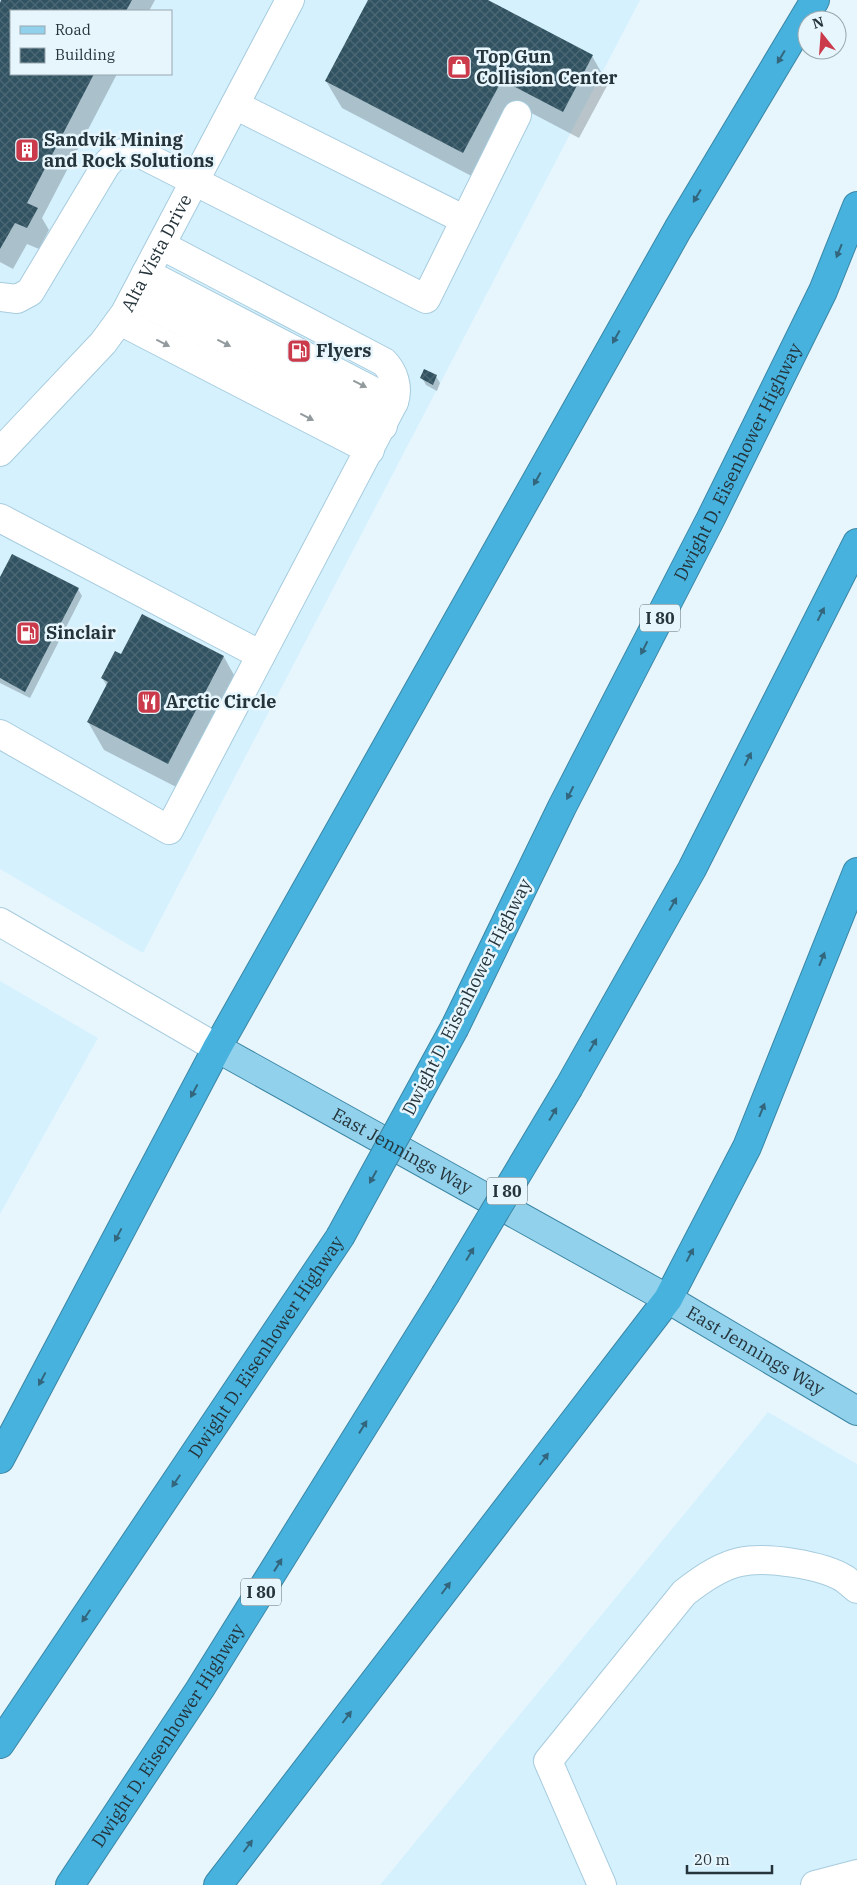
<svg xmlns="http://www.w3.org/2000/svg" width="857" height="1885" viewBox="0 0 857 1885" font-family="'IBM Plex Serif',serif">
<defs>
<pattern id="building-cross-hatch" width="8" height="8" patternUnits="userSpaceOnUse" patternTransform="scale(1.25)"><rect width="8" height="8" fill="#315261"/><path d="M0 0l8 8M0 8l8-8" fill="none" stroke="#4d6875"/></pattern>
</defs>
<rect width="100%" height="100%" fill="#e7f6fd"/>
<!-- built -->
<path fill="#d5f1fe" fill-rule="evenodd" d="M0,0H640L143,953L0,869ZM11,11H171V74H11Z
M0,981L98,1038L0,1214Z
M768,1412L857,1464V1885H380Z"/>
<!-- shadow -->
<path fill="#0003" d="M3,0H155L149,11H11V74H117L42,218L49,230L39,249L27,244L13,269L0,262V5Z
M369,0H485L592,56L608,84L579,138L518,106L479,180L342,108L326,81Z
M436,376L440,383L437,391L426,385L422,378Z
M0,579L78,589L82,596L30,698L0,683Z
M143,616L224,657L239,684L184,791L104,750L88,722L107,686L102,678L122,656Z"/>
<!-- building -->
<path fill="url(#building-cross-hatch)" d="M1,0H132L126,11H11V74H94L27,203L38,208L27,228L15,223L0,249V3Z
M368,0H488L593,55L563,112L502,80L463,153L325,81Z
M424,369L437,375L433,385L420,378Z
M12,554L79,588L25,692L0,678V577Z
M142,614L224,656L168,764L87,722L108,682L101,678L115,651L121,654Z"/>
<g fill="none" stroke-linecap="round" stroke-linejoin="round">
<!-- minor casing -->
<g stroke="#a7ccde" stroke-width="30">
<g id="minor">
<path d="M235,105L465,220"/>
<path d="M146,273L394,402"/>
<path d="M0,297L17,299L30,292L106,165C114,155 122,151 135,151L426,299L517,115"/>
<path d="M134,297L383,426"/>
<path d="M120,321L370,450"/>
<path id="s1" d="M0,452L103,343L125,313L290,0"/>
<path d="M0,518L261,655"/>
<path d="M0,734L169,830L394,402C399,388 394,372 384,362L161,245"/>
<path d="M0,922L217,1048"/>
<path d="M602,1885L548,1761L684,1593C699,1581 721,1566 740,1562C766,1556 823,1565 845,1579C849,1582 853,1586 857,1589"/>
<path d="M815,1885L857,1874"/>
</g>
</g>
<!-- major casing -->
<g stroke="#3b86a5" stroke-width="30">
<g id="major">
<path id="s2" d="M217,1048L668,1299L857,1411"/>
</g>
</g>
<!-- highway casing -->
<g stroke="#3b86a5" stroke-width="30">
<g id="highway">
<path id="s3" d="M455,1027L562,807L711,518L823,291L857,206"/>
<path d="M569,1087L692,869L857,543"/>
<path d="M0,1459L217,1048L678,229L815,0"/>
<path id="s4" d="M0,1744L340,1237"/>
<path id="s5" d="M70,1885L200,1689L445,1295"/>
<path d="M218,1885L668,1299L747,1147L857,872"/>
</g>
</g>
<!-- minor -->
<use href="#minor" stroke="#fff" stroke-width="28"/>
<!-- major -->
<use href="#major" stroke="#91d1eb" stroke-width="28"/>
<!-- highway -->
<use href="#highway" stroke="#47b2de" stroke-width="28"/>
<!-- highway-bridge casing -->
<g stroke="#3b86a5" stroke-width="30" stroke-linecap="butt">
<path id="highway-bridge" d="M340,1237L455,1027
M445,1295L569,1087"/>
</g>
<!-- highway-bridge -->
<use href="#highway-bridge" stroke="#47b2de" stroke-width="28"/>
</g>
<!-- one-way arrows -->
<defs><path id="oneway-solid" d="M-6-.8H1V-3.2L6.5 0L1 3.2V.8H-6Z" transform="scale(1.25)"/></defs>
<g fill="#33667c">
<use href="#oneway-solid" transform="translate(781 57) rotate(121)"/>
<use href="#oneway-solid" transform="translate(697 196) rotate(121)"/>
<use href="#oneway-solid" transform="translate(839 251) rotate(112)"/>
<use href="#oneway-solid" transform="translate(616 337) rotate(119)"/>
<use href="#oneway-solid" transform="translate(537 479) rotate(119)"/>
<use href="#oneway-solid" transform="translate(821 614) rotate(-63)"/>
<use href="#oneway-solid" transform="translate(644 648) rotate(117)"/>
<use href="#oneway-solid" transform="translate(748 759) rotate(-63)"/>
<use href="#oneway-solid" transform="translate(570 793) rotate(117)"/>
<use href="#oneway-solid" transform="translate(673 904) rotate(-60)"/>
<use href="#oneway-solid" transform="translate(822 959) rotate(-68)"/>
<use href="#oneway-solid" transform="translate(593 1045) rotate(-60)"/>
<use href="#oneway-solid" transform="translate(194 1091) rotate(118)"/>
<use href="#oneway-solid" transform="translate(762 1110) rotate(-68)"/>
<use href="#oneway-solid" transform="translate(553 1114) rotate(-59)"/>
<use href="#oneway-solid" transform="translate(373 1177) rotate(119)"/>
<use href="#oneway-solid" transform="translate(118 1235) rotate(118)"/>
<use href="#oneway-solid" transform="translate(470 1254) rotate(-59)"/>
<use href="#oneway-solid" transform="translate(690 1255) rotate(-62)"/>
<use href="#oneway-solid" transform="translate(42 1379) rotate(118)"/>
<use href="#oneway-solid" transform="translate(363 1427) rotate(-58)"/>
<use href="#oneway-solid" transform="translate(544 1459) rotate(-53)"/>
<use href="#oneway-solid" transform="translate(176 1481) rotate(124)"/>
<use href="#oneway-solid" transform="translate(278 1565) rotate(-58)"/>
<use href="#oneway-solid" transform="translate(446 1588) rotate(-53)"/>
<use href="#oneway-solid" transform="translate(86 1616) rotate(124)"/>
<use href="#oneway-solid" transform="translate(347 1717) rotate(-53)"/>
<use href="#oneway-solid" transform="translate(248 1846) rotate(-53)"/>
</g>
<g fill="#929a9d">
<use href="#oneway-solid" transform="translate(163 343) rotate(27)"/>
<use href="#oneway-solid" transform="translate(224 343) rotate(27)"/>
<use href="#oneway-solid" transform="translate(360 384) rotate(27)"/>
<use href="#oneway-solid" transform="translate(307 417) rotate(27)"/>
</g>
<!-- icons -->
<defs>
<g id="shop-square" transform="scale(1.25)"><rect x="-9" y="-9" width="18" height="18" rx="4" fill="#ca3a4a" stroke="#e7f6fd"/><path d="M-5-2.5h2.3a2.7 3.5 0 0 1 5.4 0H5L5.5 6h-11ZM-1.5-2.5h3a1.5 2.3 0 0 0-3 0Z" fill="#fff"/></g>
<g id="building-square" transform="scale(1.25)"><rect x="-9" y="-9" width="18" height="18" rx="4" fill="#ca3a4a" stroke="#e7f6fd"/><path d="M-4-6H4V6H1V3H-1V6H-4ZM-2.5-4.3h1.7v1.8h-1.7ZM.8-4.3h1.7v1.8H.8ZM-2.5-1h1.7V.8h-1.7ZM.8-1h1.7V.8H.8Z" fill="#fff"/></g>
<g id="fuel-square" transform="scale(1.25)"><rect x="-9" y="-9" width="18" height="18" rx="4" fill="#ca3a4a" stroke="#e7f6fd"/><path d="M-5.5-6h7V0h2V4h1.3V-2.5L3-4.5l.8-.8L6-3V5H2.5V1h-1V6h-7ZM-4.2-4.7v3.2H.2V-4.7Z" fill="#fff"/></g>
<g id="restaurant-square" transform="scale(1.25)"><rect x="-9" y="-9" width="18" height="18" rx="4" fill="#ca3a4a" stroke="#e7f6fd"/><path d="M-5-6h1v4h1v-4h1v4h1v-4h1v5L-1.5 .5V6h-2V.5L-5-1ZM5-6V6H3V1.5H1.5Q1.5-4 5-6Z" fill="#fff"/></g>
</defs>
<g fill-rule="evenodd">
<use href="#shop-square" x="459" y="67"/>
<use href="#building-square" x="27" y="150"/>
<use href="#fuel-square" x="299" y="351"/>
<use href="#fuel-square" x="28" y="633"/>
<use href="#restaurant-square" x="149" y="702"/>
</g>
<g text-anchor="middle" stroke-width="5" stroke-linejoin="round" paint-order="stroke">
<!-- shield labels -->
<g fill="#e7f6fd" stroke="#5f6e75" stroke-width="1">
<rect x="640" y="604.5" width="40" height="27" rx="4"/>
<rect x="487" y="1177.5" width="40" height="27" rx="4"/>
<rect x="241" y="1578.5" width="40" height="27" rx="4"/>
</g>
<g font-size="16" font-weight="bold" fill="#25343b">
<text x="660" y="624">I 80</text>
<text x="507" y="1197">I 80</text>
<text x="261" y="1598">I 80</text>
</g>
<!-- poi labels -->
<g font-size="18" font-weight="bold" fill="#25343b" stroke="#e7f6fd" text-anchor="start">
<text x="476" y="63">Top Gun<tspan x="476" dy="21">Collision Center</tspan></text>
<text x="44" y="146">Sandvik Mining<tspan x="44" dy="21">and Rock Solutions</tspan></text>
<text x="316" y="357">Flyers</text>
<text x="46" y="639">Sinclair</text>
<text x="166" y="708">Arctic Circle</text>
</g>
<!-- street labels -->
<g font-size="18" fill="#25343b" stroke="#e7f6fd">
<text dy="6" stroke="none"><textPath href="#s1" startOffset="255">Alta Vista Drive</textPath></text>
<text dy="6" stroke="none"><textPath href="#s3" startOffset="632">Dwight D. Eisenhower Highway</textPath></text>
<text transform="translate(467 997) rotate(-63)" y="6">Dwight D. Eisenhower Highway</text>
<text dy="6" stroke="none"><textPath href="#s2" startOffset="212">East Jennings Way</textPath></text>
<text dy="6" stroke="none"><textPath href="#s4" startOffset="478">Dwight D. Eisenhower Highway</textPath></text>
<text dy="6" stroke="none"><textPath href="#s2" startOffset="618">East Jennings Way</textPath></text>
<text dy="6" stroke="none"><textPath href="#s5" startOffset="179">Dwight D. Eisenhower Highway</textPath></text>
</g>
</g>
<!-- legend -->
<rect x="10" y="10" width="162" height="65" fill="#e7f6fd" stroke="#99a8af"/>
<rect x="20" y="26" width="25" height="8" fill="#91d1eb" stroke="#99a8af"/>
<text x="55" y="35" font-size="15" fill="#25343b">Road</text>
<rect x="20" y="48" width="25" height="15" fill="url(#building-cross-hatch)" stroke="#99a8af"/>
<text x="55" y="60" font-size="15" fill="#25343b">Building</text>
<!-- north arrow -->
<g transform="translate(822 35) rotate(343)"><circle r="24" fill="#e7f6fd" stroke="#99a8af"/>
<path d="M0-4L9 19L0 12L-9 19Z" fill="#ca3a4a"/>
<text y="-8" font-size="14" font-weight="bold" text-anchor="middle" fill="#25343b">N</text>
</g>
<!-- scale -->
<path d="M687 1865v8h85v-8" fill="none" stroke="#25343b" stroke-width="2.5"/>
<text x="694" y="1865" font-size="15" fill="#25343b" stroke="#e7f6fd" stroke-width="4" paint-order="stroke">20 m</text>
</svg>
